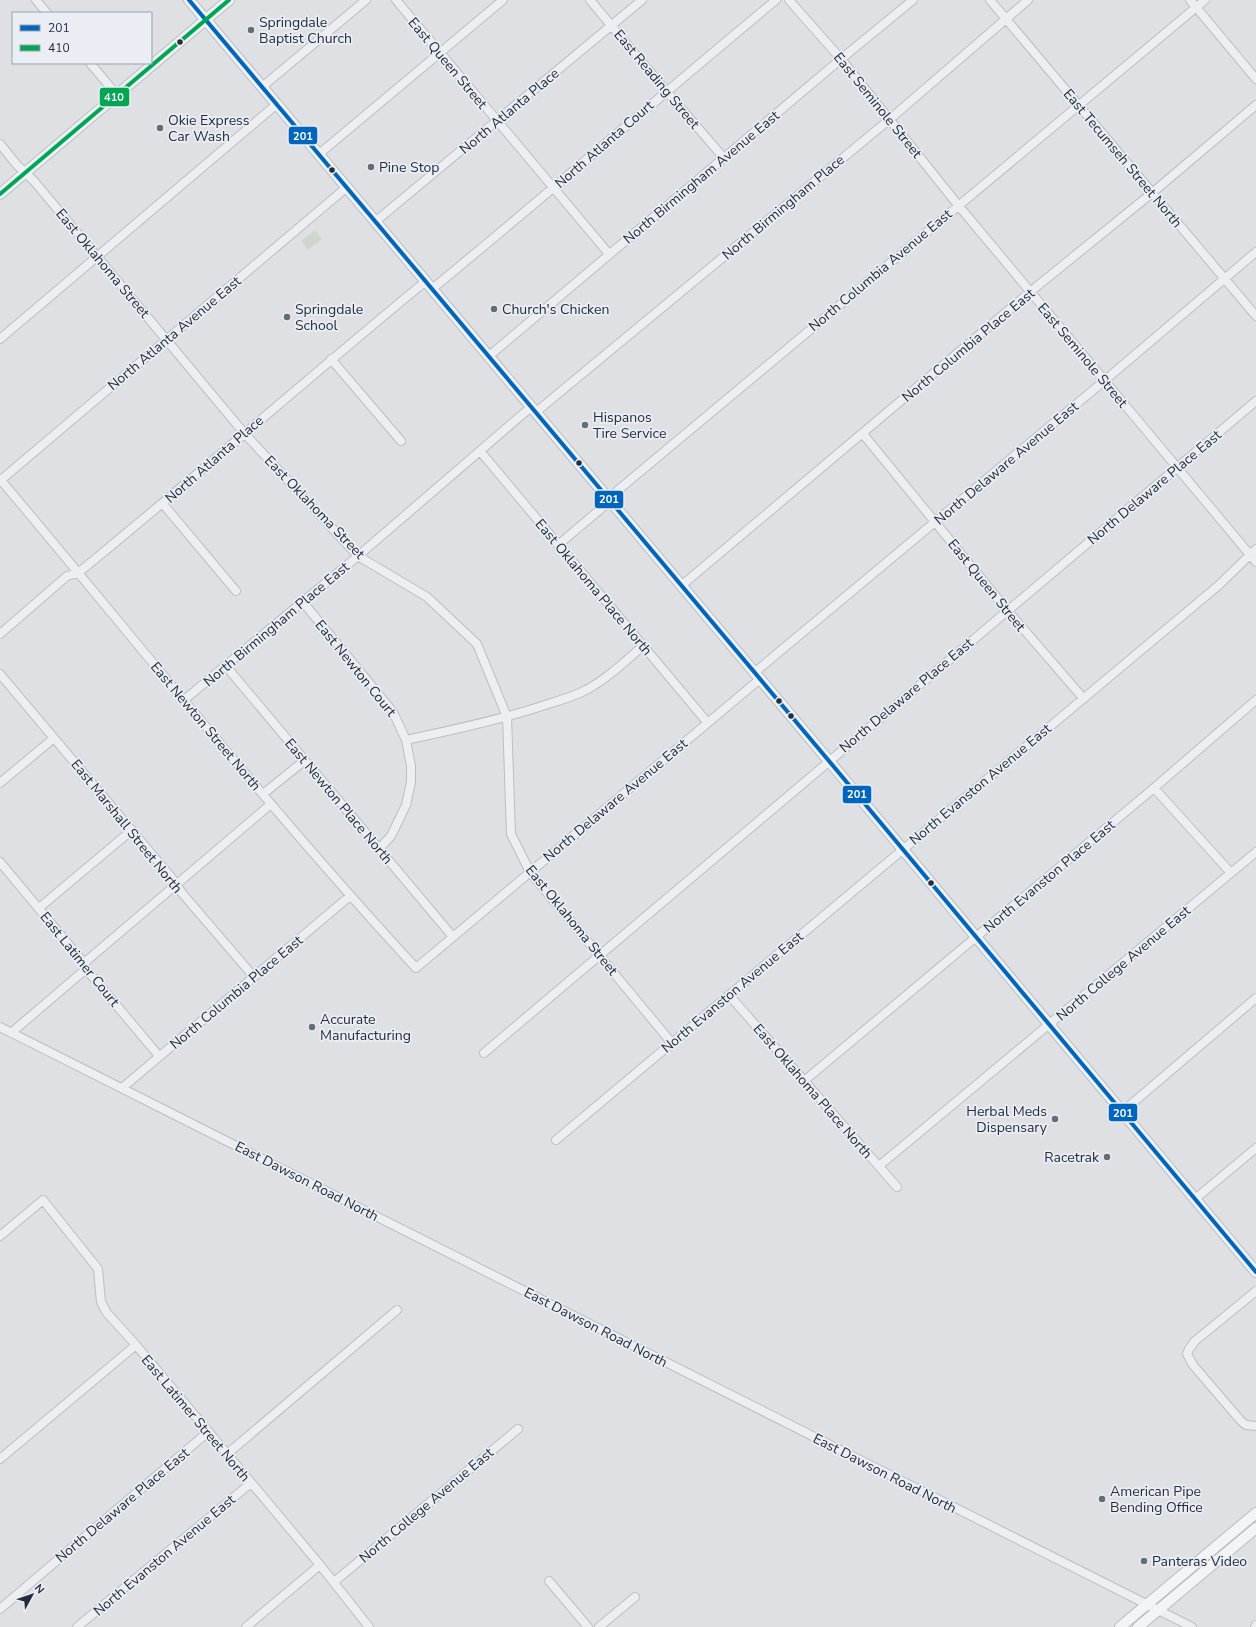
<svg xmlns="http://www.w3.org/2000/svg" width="1256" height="1627" viewBox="0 0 1256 1627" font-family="'Nunito Sans',sans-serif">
<rect width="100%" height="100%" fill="#dee0e3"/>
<!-- green -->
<path fill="#ced7ce" d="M315,230L322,239L308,250L301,241Z"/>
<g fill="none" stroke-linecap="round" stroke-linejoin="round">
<!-- minor casing -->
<g stroke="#bcbec1" stroke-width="10">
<path id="minor" d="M36,0L47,13
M396,0L609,254
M590,0L666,91L724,158
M789,0L841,59L958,205L1256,562
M990,0L1256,316
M1190,0L1256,79
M90,63L117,95
M262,87L366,0
M0,144L17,165L34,181L244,433L358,556L427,597L477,644L507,717L511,834L530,872L671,1042
M319,154L503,0
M376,221L642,0
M432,289C548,194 661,95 776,0
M0,339L277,104
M489,356L841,59L913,0
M331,359L401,441
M536,412L890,119L1028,0
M863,434L1007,610L1083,698
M480,451L707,722
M0,479C138,643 271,811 416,968L760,679
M1,480L347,187
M163,504L236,591
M558,545L603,507L617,491L1205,0
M681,586L1030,292L1152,193L1256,105
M302,601L393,712L406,740L411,766V782L406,805L391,836L379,849
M0,634L67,576L78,573C196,477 309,377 426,281
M225,665L453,937
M754,673L1104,381L1256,252
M0,674L171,877L182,893L254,977
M184,700L358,556L531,407
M406,740C451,730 496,721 539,707C554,702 569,698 582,692C605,681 624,662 643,646
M0,783L54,738
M1154,788L1231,873
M263,794L304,761
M0,862L84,963L86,969L159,1056
M39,908L132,830
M84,963L271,804
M729,995L897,1187
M0,1027L1192,1627
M11,1033L86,969
M484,1053L1256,401
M804,1081L1154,788L1256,700
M122,1088L350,896
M1122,1112L1256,998
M556,1140L1219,585L1256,549
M879,1166L1256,852
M1195,1199L1256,1148
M0,1236L43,1200L98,1269L101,1302L107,1313L136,1345L320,1565L369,1627
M1256,1291L1195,1341L1189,1349L1187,1354L1193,1365L1241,1421L1246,1425L1256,1426
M227,1454L397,1310
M0,1459L136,1345
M549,1581L588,1627
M334,1582L518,1429
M0,1609L208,1432
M77,1627L251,1483
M246,1627L320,1565
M599,1627L635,1597
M1255,1627L1256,1625"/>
</g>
<!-- major casing -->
<g stroke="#babdc1" stroke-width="12">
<path id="major" d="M189,0L829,761L1256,1272
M0,194L229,0
M1120,1627L1256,1513
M1138,1627L1256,1528"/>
</g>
<!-- minor -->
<use href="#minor" stroke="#edeef1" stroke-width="8"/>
<!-- major -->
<use href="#major" stroke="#f2f4f5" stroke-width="10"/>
<!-- bus-1 casing -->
<g stroke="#eaeef4" stroke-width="7">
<path id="bus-1" d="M189,0L829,761L1256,1272"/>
</g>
<!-- bus-2 casing -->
<g stroke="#eaeef4" stroke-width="7">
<path id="bus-2" d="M0,194L229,0"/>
</g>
<!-- bus-1 -->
<use href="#bus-1" stroke="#0065bd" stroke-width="4"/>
<!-- bus-2 -->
<use href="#bus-2" stroke="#00a651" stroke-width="4"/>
</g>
<!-- markers -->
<g fill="#666c77" stroke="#eaeef4" stroke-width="1.5">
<circle cx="251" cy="30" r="4"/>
<circle cx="160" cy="128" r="4"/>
<circle cx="371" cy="167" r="4"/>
<circle cx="494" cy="309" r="4"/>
<circle cx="287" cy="317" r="4"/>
<circle cx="585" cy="425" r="4"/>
<circle cx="312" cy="1027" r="4"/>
<circle cx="1055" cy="1119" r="4"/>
<circle cx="1107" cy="1157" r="4"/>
<circle cx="1102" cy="1499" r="4"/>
<circle cx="1144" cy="1561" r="4"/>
</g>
<g fill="#252d3d" stroke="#eaeef4" stroke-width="1.5">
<circle cx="180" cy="42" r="3.5"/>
<circle cx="332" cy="170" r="3.5"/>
<circle cx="579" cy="463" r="3.5"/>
<circle cx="779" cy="701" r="3.5"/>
<circle cx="791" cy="716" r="3.5"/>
<circle cx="931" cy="883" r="3.5"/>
</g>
<g text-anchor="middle" stroke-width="3.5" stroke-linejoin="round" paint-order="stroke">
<!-- poi labels -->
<g font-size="14" fill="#252d3d" stroke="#eaeef4" text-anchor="start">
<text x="259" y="27">Springdale<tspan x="259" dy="16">Baptist Church</tspan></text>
<text x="168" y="125">Okie Express<tspan x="168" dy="16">Car Wash</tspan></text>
<text x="379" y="172">Pine Stop</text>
<text x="295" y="314">Springdale<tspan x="295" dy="16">School</tspan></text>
<text x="502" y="314">Church's Chicken</text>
<text x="593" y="422">Hispanos<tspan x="593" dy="16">Tire Service</tspan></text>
<text x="320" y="1024">Accurate<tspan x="320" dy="16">Manufacturing</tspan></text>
<text x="1047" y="1116" text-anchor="end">Herbal Meds<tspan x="1047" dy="16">Dispensary</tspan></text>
<text x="1099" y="1162" text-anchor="end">Racetrak</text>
<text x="1110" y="1496">American Pipe<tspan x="1110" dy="16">Bending Office</tspan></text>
<text x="1152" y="1566">Panteras Video</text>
</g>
<!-- street labels -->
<g font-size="14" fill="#252d3d" stroke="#eaeef4">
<text transform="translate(448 63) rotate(50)" y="5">East Queen Street</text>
<text transform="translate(657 79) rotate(50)" y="5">East Reading Street</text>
<text transform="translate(878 105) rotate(51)" y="5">East Seminole Street</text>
<text transform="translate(509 111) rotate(-40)" y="5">North Atlanta Place</text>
<text transform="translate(604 144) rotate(-41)" y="5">North Atlanta Court</text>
<text transform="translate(1123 158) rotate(50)" y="5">East Tecumseh Street North</text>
<text transform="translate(701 177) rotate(-40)" y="5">North Birmingham Avenue East</text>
<text transform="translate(783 207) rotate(-40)" y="5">North Birmingham Place</text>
<text transform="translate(103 263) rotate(50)" y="5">East Oklahoma Street</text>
<text transform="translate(880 270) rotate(-40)" y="5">North Columbia Avenue East</text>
<text transform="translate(174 333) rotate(-40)" y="5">North Atlanta Avenue East</text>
<text transform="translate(968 345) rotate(-40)" y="5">North Columbia Place East</text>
<text transform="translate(1083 355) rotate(50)" y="5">East Seminole Street</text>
<text transform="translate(214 459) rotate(-41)" y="5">North Atlanta Place</text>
<text transform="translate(1006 463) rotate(-40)" y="5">North Delaware Avenue East</text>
<text transform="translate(1154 487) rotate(-40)" y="5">North Delaware Place East</text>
<text transform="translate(315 507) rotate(46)" y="5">East Oklahoma Street</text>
<text transform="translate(987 585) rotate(51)" y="5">East Queen Street</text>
<text transform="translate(594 587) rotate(50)" y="5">East Oklahoma Place North</text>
<text transform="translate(276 624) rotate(-40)" y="5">North Birmingham Place East</text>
<text transform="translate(356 668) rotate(51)" y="5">East Newton Court</text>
<text transform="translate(906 695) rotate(-40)" y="5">North Delaware Place East</text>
<text transform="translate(206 726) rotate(50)" y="5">East Newton Street North</text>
<text transform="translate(980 784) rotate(-40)" y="5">North Evanston Avenue East</text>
<text transform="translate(615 800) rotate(-40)" y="5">North Delaware Avenue East</text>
<text transform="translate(339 801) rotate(50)" y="5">East Newton Place North</text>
<text transform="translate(127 826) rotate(51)" y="5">East Marshall Street North</text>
<text transform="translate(1049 876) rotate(-40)" y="5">North Evanston Place East</text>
<text transform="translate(572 920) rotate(51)" y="5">East Oklahoma Street</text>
<text transform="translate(80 959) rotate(51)" y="5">East Latimer Court</text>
<text transform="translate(1123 963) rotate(-40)" y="5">North College Avenue East</text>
<text transform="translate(236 992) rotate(-40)" y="5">North Columbia Place East</text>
<text transform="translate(732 992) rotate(-40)" y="5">North Evanston Avenue East</text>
<text transform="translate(813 1091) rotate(49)" y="5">East Oklahoma Place North</text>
<text transform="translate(307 1181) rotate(27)" y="5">East Dawson Road North</text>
<text transform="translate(596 1327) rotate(27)" y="5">East Dawson Road North</text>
<text transform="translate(196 1418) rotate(50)" y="5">East Latimer Street North</text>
<text transform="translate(885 1473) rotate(27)" y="5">East Dawson Road North</text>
<text transform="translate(122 1505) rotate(-40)" y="5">North Delaware Place East</text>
<text transform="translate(426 1505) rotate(-40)" y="5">North College Avenue East</text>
<text transform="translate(164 1555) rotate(-40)" y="5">North Evanston Avenue East</text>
</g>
</g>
<g stroke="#eaeef4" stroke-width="1.5">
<rect x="99" y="87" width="31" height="20" rx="4" fill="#00a651"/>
<rect x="288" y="126" width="30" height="19" rx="4" fill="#0065bd"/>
<rect x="594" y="490" width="30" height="19" rx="4" fill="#0065bd"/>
<rect x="842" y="785" width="30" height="19" rx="4" fill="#0065bd"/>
<rect x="1108" y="1103" width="30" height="19" rx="4" fill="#0065bd"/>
</g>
<g font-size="11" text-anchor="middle" font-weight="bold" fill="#fff">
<text x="114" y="101">410</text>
<text x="303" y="140">201</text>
<text x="609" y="503">201</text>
<text x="857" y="798">201</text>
<text x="1123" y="1117">201</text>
</g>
<!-- legend -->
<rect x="12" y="12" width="140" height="52" fill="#eaeef4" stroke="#9ba1ab"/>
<rect x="20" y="25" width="20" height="6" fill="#0065bd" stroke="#9ba1ab"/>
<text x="48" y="32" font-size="12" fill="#252d3d">201</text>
<rect x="20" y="45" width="20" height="6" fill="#00a651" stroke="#9ba1ab"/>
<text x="48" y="52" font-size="12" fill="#252d3d">410</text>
<!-- north arrow -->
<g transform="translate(32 1595) rotate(50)" stroke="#eaeef4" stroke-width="3" paint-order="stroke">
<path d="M0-3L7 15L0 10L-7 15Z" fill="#252d3d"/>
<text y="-6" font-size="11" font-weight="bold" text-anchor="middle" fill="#252d3d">N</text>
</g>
</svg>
